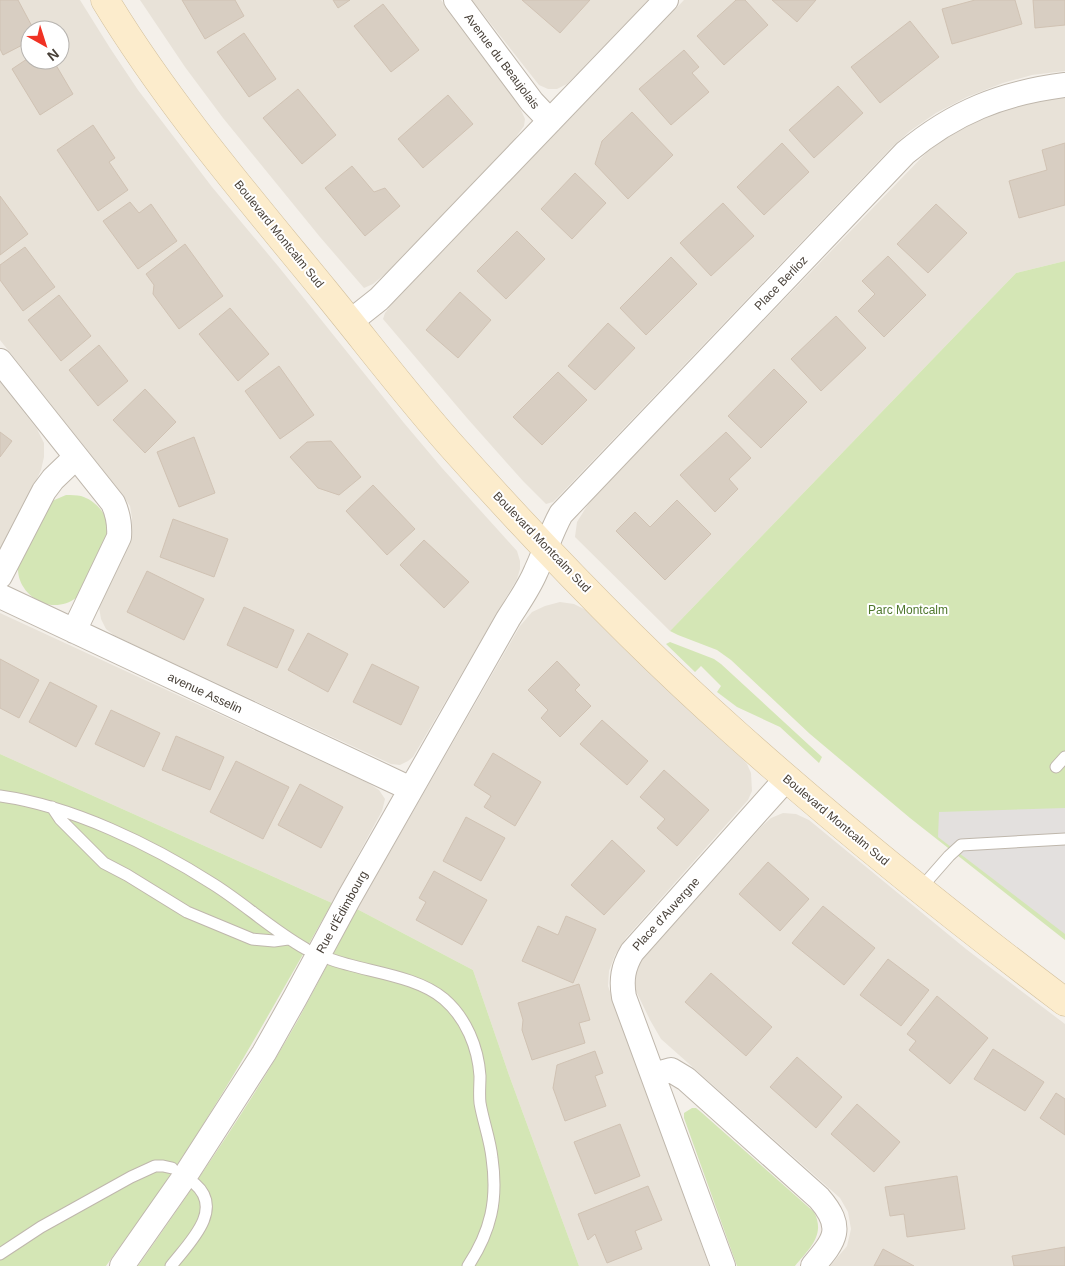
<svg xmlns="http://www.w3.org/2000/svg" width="1065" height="1266" viewBox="0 0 1065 1266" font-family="Helvetica,sans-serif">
<rect width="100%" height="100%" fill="#f4f0ea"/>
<!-- residential -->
<path fill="#e8e2d8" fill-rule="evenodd" d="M0,0H80L110,48L138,90L212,187L278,266L404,423L442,468L517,551L520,561V569L517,579L413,757L408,761L400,765L391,764L126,641L115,636L106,629L101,619L99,607L102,594L131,530L132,518L130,506L122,494L0,340ZM30,30H60V60H30Z
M140,0H441L517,101L525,119L524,126L513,141L385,274L373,284L364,288L320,237L223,118L185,67Z
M472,0H648L567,84L557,89H548L539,85Z
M684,0H1065V71L1032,75L1003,83L967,97L936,113L910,131L892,147L560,495L553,502L546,504L523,481L467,418L383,319L385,313L392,304Z
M1065,97V261L1016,273L670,631L575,537L577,522L592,498L927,152L952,133L981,119L1020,105Z
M0,382L37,429L44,443V457L41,470L9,540L0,555Z
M560,602L574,604L586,610L737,753L747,764L751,773L752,791L748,800L626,938L615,955L609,971L608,986L709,1266H579L509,1075L473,970L357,909L520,626L532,612L545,606Z
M0,613L368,783L379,790L385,799L382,811L332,903L0,754Z
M783,813L796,814L809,820L966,949L1065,1024V1266H830L847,1246L851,1229L848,1212L840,1198L661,1039L650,1020L635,989L634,975L641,961L762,826L771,818Z"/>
<!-- green -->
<path fill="#d4e6b5" d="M1065,261V940L910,818L810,734L731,660L717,650L678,635L670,631L1016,273Z
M66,495C71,495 77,495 81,496C95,500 109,515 108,530C108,542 98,557 93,568C88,578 84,591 76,598C67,605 54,607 43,603C30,598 18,585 18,569C18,553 44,515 52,501Z
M670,642L714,659L721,664L822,757L819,763L780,727L737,707L717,692L721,686L701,666L695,672L666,644Z
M0,754L332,903C278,998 225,1095 163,1186C145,1213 125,1239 106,1266H0Z
M357,909L473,970L509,1075L579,1266H138C194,1186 250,1105 298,1020C318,983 337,946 357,909Z
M692,1108H696L701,1112L814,1212C826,1235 809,1249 795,1266H737L684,1118V1113Z"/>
<!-- parking -->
<path fill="#e3e0de" d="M1065,808V934L938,837L939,812Z"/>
<!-- building -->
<path fill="#d8cec2" stroke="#d0c2b3" d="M0,0H18L34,30H30V41L3,55L0,49Z
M182,0H235L244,16L205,39Z
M333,0H350L338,8Z
M522,0H590L560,33Z
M736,0H745L768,25L724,65L697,36Z
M772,0H816L797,22Z
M975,0H1015L1022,24L952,44L942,9Z
M1033,0H1065V25L1035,28Z
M383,4L419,50L391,72L354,26Z
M910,21L939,57L880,103L851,67Z
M244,33L276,79L249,97L217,52Z
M684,50L699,67L692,73L709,92L671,125L639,89Z
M30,57V60H53L73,94L40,115L12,69Z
M838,86L863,113L814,158L789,130Z
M298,89L336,135L302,164L263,118Z
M448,95L473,124L423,168L398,139Z
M632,112L673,155L628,199L595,164L602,141Z
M93,125L115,158L109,162L128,190L98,211L57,150Z
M782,143L809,172L764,215L737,187Z
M1065,143V205L1019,218L1009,181L1047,170L1042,150Z
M352,166L374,192L385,188L400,206L365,236L325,188Z
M575,173L606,203L572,239L541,209Z
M0,196L28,234L0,255Z
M130,202L139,213L151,204L177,241L138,269L103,221Z
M723,203L754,236L711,276L680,243Z
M936,204L967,233L928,273L897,244Z
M517,231L545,259L506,299L477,271Z
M185,244L223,296L179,329L153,294L154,285L146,274Z
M25,247L55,287L23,311L0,280V265Z
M888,256L926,295L884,337L858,311L875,294L862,281Z
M671,257L697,284L646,335L620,308Z
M460,292L491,320L458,358L426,330Z
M59,295L91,336L61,361L28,320Z
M230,308L269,354L238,381L199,334Z
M836,316L866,348L821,391L791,359Z
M608,323L635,348L595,390L568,366Z
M99,345L128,381L98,406L69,370Z
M279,366L314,415L280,439L245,391Z
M774,369L807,402L761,448L728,416Z
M558,372L587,400L542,445L513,417Z
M145,389L176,422L145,453L113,420Z
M0,432L12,441L0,457Z
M726,432L751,458L729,479L738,489L715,512L680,475Z
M194,437L215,493L179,507L157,452Z
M331,441L361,477L339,495L318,488L290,457L307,442Z
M373,485L415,529L387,555L346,511Z
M677,500L711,534L665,580L616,531L635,512L650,527Z
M173,519L228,539L214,577L160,557Z
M424,540L469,582L444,608L400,565Z
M147,571L204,599L184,640L127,612Z
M244,607L294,630L277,668L227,645Z
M308,633L348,654L328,692L288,670Z
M0,659L39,680L19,718L0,708Z
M557,661L580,685L575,690L591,706L560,737L541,718L548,710L528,690Z
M372,664L419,687L401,725L353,702Z
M50,682L97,706L76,747L29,722Z
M111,710L160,733L144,767L95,744Z
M602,720L648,761L627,785L580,744Z
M176,736L224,757L210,790L162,770Z
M493,753L541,782L515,826L484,807L491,796L474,785Z
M236,761L289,787L263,839L210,812Z
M664,770L709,810L677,846L657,828L665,819L640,797Z
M300,784L343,807L321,848L278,825Z
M466,817L505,838L481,881L443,861Z
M612,840L645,871L604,915L571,885Z
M768,862L809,899L780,931L739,894Z
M434,871L487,900L462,945L416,920L426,902L419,898Z
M823,906L875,948L844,985L792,943Z
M566,916L596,929L573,983L522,961L538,926L558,935Z
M888,959L929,990L901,1026L860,995Z
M711,973L772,1027L746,1056L685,1002Z
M579,984L590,1020L579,1023L585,1043L532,1060L522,1030L523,1020L518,1003Z
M937,996L988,1038L950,1084L909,1050L916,1041L907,1034Z
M993,1049L1044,1082L1025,1111L974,1079Z
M595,1051L603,1073L595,1076L606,1106L565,1121L553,1088L557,1065Z
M797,1057L842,1097L816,1128L770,1087Z
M1056,1093L1065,1099V1135L1040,1118Z
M857,1104L900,1142L874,1172L831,1134Z
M620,1124L640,1176L595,1194L574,1142Z
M957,1176L965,1229L907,1237L904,1214L890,1216L885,1187Z
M648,1186L662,1220L635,1231L642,1249L607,1263L595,1234L588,1240L578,1214Z
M1065,1247V1266H1014L1012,1256Z
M883,1249L914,1266H874Z"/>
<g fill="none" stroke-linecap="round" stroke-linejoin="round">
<!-- lane casing -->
<g stroke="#bfb7ac" stroke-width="13">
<path id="lane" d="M1056,767L1065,757
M0,796C72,806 152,845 213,884C245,904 272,930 306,949
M52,807L60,819L104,863L127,875L187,912L252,939L274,941L288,939
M920,889L949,856L961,845L1065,839
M330,959C365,972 416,975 444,999C466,1018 478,1047 480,1076C480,1085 479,1094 480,1103C483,1121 490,1139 492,1158C498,1200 491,1231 468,1266
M0,1254L41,1227L131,1177L155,1166H163L172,1168
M171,1266C188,1244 225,1210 195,1184"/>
</g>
<!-- street casing -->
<g stroke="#bfb7ac" stroke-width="26">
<path id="street" d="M456,0L532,102L550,121
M350,322L379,299L666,0
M0,361L113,503C118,514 120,524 119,537L74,631
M0,576L44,491L53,479L76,457
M0,596L411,789
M653,1075L671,1070L686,1079L819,1198C845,1228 835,1240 813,1266
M122,1266L185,1176L264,1053L295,998L349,898L508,619C518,603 529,588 536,571C545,552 551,532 561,514L905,153C954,112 1002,93 1065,85
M723,1266L624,997C621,980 623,967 632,952L787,778"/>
</g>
<!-- secondary casing -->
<g stroke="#d2bf9b" stroke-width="29">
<path id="secondary" d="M105,0C168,104 248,197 324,290C369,345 411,401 458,453C545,550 636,645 734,732C840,827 951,916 1065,1002"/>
</g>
<!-- lane -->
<use href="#lane" stroke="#fff" stroke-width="11"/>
<!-- street -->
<use href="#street" stroke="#fff" stroke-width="24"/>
<!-- secondary -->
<use href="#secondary" stroke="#fceccc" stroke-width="28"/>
</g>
<g text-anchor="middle" stroke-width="4" stroke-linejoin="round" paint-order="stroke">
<!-- street labels -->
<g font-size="12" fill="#484038" stroke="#fff">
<text transform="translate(502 61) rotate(53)" y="4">Avenue du Beaujolais</text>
<text transform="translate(279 234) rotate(51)" y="4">Boulevard Montcalm Sud</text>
<text transform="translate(781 283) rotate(-46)" y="4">Place Berlioz</text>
<text transform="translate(542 542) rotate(46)" y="4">Boulevard Montcalm Sud</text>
<text transform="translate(205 693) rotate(25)" y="4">avenue Asselin</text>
<text transform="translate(836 820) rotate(40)" y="4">Boulevard Montcalm Sud</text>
<text transform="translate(342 912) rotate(-61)" y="4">Rue d'Édimbourg</text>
<text transform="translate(666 914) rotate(-48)" y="4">Place d'Auvergne</text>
</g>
<!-- park labels -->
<g font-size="12" fill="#4f782d" stroke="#fff">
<text x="908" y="614">Parc Montcalm</text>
</g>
</g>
<!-- north arrow -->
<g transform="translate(45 45) rotate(141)"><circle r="24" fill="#ffffff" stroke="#b6b3af"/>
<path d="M0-4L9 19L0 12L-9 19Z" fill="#f03224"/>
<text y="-8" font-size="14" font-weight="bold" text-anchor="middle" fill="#484038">N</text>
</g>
</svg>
